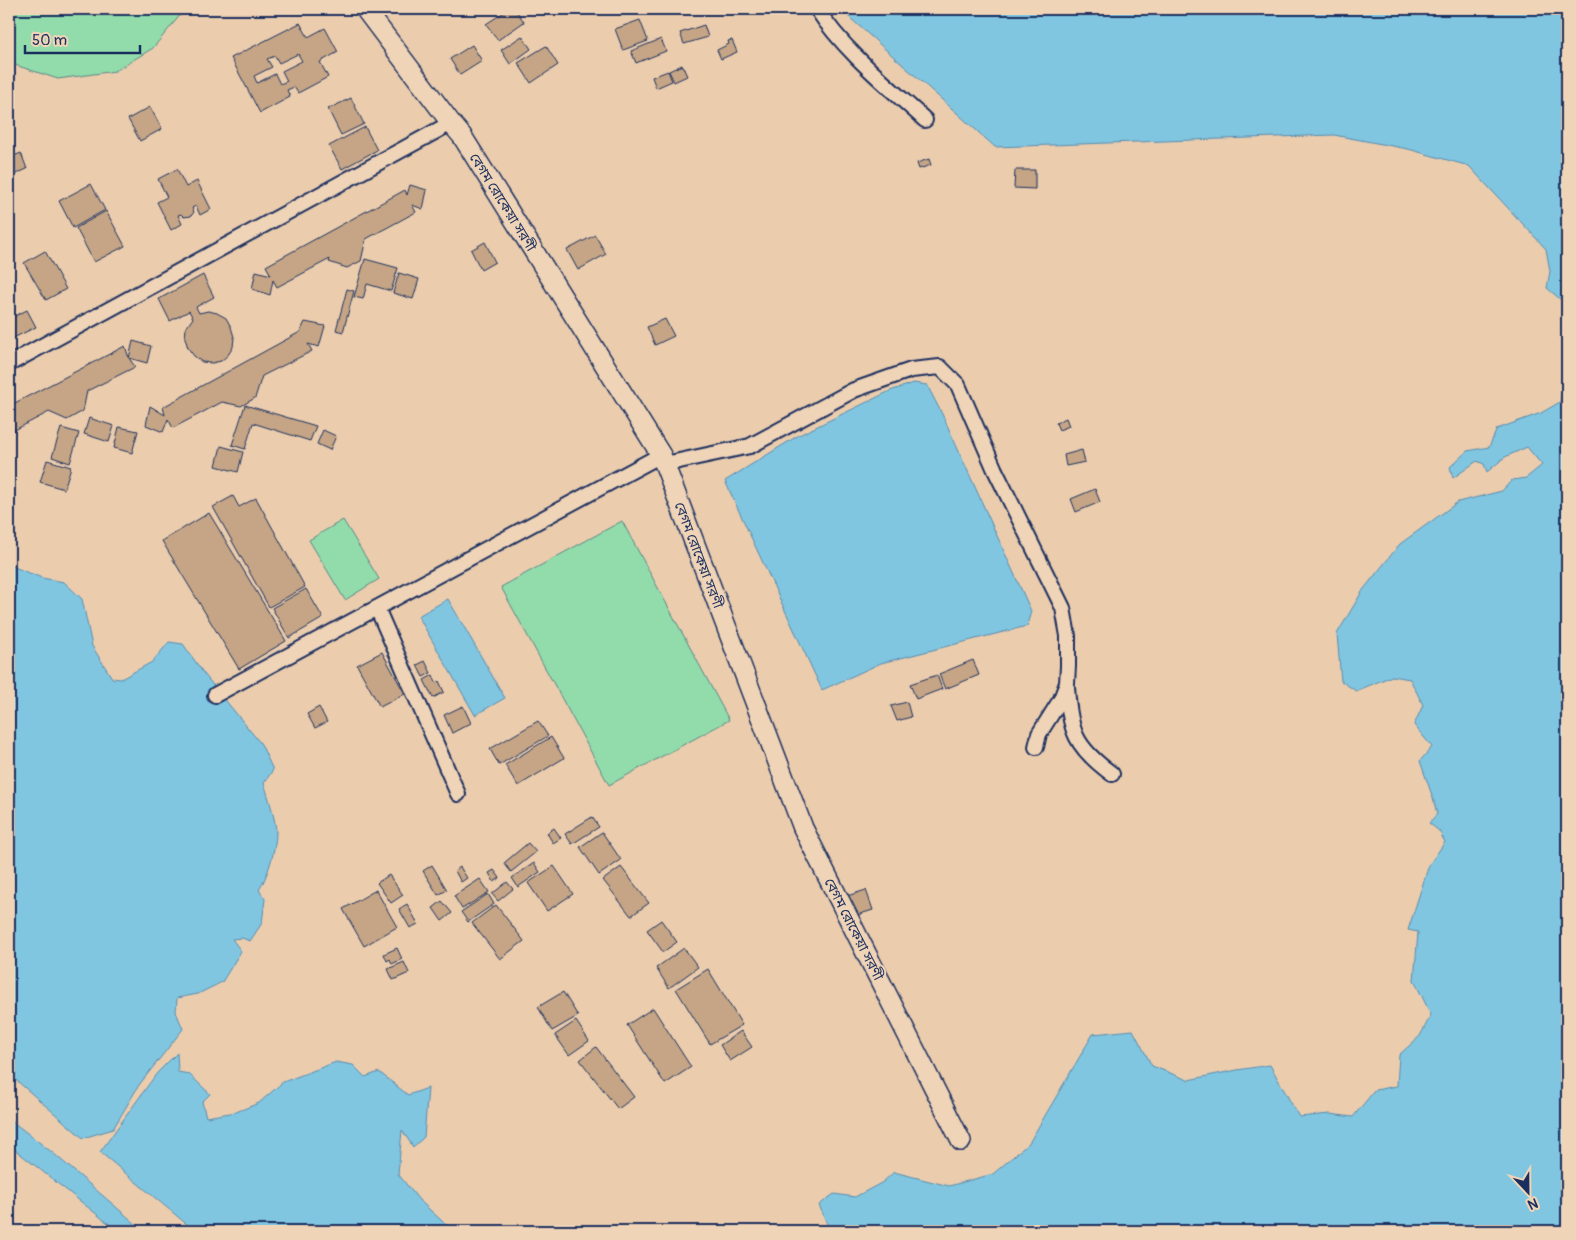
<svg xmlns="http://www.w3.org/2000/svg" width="1576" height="1240" viewBox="0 0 1576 1240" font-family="Pangolin,'Noto Sans Bengali',sans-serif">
<rect width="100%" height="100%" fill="#ebcdae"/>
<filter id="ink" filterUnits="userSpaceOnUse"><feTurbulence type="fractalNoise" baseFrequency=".02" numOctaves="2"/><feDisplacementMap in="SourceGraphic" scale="10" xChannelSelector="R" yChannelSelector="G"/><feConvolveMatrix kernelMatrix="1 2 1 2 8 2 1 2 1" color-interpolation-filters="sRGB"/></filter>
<g filter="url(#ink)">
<!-- green -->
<path fill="#92dcab" stroke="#568684" d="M9,9H183L181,14L153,48L115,71L58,79L9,63Z
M343,520L379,579L345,600L309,540Z
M622,521L729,720L609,785L501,587Z"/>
<!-- water -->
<path fill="#80c6e1" stroke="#588aad" d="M840,9H1567V305L1547,288L1550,271L1546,249L1469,166L1408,149L1334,135L995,147Z
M914,383L927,385L942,414L1031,611L1027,626L881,663L822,690L725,481L799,435L890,391Z
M1561,394H1567V1231H830L819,1205L834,1194L855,1197L883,1182L894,1172L949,1186L993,1174L1029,1143L1093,1034L1133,1030L1152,1066L1188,1080L1237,1070L1270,1065L1299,1117L1330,1114L1353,1117L1375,1090L1397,1086L1399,1055L1420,1036L1431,1015L1414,980L1418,932L1408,930L1429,865L1445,842L1439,831L1429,823L1437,814L1433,798L1420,761L1432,747L1414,725L1423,705L1410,679L1392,676L1356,691L1341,681L1337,634L1363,590L1400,544L1458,502L1502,491L1512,480L1526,478L1542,465L1527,447L1505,457L1487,472L1484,464L1477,461L1453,478L1450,467L1467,451L1489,447L1497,429L1541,413L1560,402Z
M9,562L14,567L42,578L64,582L82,599L92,646L112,678L121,679L152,662L169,642L183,644L204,674L261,744L273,770L264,783C268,796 276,820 276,833C276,849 267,878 259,890L265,899L262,923L250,941L242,938L232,939L241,951L222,982L198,994L177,998L176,1012L183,1029L139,1085L113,1129L83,1138L9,1074Z
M448,599L505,698L475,715L418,616Z
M177,1053L178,1072L189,1074L210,1094L202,1102L206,1117L236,1112L259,1103L283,1082L336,1062L353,1065L365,1077L379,1072L408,1095L428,1088L424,1137L413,1147L402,1130L398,1174L419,1200L453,1231H195L100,1152L157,1073Z
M9,1119L53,1153L144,1231H118L9,1145Z"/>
<!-- building -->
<path fill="#c5a585" stroke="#1b2f5e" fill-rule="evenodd" d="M509,9H515L524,22L498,40L486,24Z
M640,20L648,41L623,50L615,29Z
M300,23L308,37L325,28L338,52L320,62L328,77L298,93L294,87L287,90L290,97L260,113L231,58ZM298,54L302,61L282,71L287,81L280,84L275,74L257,83L254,76L272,67L267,59L275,56L279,63Z
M704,25L708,37L684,44L680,33Z
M522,36L531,49L510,64L501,50Z
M661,39L666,51L636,63L631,51Z
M732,40L737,52L721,59L717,50L729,44L728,41Z
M472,45L482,61L460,75L450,59Z
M546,46L558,65L531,83L518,63Z
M682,65L687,76L674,82L669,71Z
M668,71L672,81L656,88L652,77Z
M351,98L364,124L341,135L328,109Z
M150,107L162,129L140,141L128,119Z
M365,127L377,150L342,169L329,146Z
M21,153L27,169L9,177V158Z
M929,159L931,165L919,169L917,163Z
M177,169L186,187L197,181L211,209L200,215L196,206L192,208L194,212L191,216L184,217L181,214L178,215L182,224L171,230L157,202L167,197L158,179Z
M1015,170H1035V189L1014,188Z
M91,184L105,210L73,228L59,201Z
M410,185L427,190L423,209L412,205L416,212L366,239L361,261L347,268L329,262L330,259L277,287L273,280L270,295L252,289L256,271L271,275L266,266L405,190L407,195Z
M106,211L125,246L94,262L76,228Z
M595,235L606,254L578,270L567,250Z
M485,242L495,262L481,270L471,250Z
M45,251L66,289L46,300L24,263Z
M365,259L398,268L391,291L367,284L363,299L354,297Z
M399,273L419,279L413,299L393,293Z
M203,275L214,297L196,307L199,313L208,311L217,313L226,318L231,327L234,337L233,347L228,355L221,361L212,363L202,362L194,356L188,348L185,338L186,328L193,318L189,311L170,321L159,299Z
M347,289L354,291L343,332L336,330Z
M27,310L36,327L9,340V319Z
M665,319L674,336L655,345L647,327Z
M305,322L325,326L319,347L308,344L312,351L262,376L255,398L241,406L222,402L173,428L168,419L163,432L146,425L150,406L165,415L163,407L300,332Z
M133,341L151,346L147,363L129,358Z
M125,346L129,358L135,367L87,391L83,411L67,420L49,412L9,433V406Z
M245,405L316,426L310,441L253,423L245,449L232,445Z
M89,418L114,426L109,442L84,434Z
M1066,418L1069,426L1059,430L1056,423Z
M119,427L138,431L132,453L114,448Z
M61,428L79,433L70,463L52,457Z
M323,430L336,436L330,450L317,444Z
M221,446L243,452L238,472L216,466Z
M1082,450L1085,462L1066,466L1064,455Z
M47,460L71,467L64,489L40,482Z
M1095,489L1100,502L1076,512L1071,499Z
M233,496L239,507L256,498L305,587L269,607L213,507Z
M209,513L286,641L239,669L162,541Z
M306,589L323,618L289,638L272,608Z
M382,652L405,694L380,707L357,665Z
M973,660L979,675L945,689L939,674Z
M425,661L431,673L423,677L417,665Z
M433,675L436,683L439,681L444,692L433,698L424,680Z
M937,675L942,689L916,699L910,684Z
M907,702L911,717L897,721L891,706Z
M463,706L471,723L452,733L444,715Z
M319,707L327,722L315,728L307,714Z
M538,721L548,736L499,765L490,749Z
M551,737L564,758L518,786L505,765Z
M592,817L599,827L572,844L565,834Z
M554,828L561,838L553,843L547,833Z
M602,832L621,860L599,875L580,847Z
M528,843L536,852L511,872L504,863Z
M534,863L540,872L518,887L512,878Z
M432,865L447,890L438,895L423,871Z
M554,866L573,894L547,911L528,883Z
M460,867L467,878L461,882L455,871Z
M621,867L649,903L631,916L603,880Z
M494,870L500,878L494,882L489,873Z
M389,875L403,895L391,903L377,883Z
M480,879L489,892L462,909L454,896Z
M507,882L513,889L498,901L492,894Z
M376,890L397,927L364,946L343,909Z
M866,890L873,910L857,915L847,896Z
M488,894L494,904L468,922L461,912Z
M442,901L452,913L442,921L433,908Z
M407,904L418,924L410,928L399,909Z
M496,905L524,941L500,959L472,923Z
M661,920L677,942L663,952L647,930Z
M397,948L402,959L392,964L390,959L387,961L384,954Z
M684,948L698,967L669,988L656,968Z
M404,962L409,973L393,980L388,969Z
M708,969L742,1025L710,1044L676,989Z
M563,992L578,1016L552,1031L538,1007Z
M653,1008L691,1067L665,1084L627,1025Z
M576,1021L589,1041L569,1055L555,1035Z
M741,1031L752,1047L730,1061L720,1045Z
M596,1047L634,1097L618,1109L580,1060Z"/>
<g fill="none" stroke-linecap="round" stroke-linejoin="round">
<!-- street casing -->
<g stroke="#1b2f5e" stroke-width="18">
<path id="street" d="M817,9C844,51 888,86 925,120
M9,364L451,123
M665,464L750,446L854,390L911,370L940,367L958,385L995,470L1063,608L1068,636V666L1067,683L1061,699L1039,734L1036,747
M377,608L458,794
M1067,687C1070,732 1075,747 1112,774
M215,695L661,455"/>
</g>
<!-- secondary casing -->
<g stroke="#1b2f5e" stroke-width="22">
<path id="secondary" d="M365,9L451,123L462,136L661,455L803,828L961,1141"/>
</g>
<!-- street -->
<use href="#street" stroke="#f0d4b7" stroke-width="14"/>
<!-- secondary -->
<use href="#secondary" stroke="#f0d4b7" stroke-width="19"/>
</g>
</g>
<g text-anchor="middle" stroke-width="4" stroke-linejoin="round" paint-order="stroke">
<!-- street labels -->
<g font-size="14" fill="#1b2f5e" stroke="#f0d4b7">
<text transform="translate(503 202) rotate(58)" y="5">বেগম রোকেয়া সরণী</text>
<text transform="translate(699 555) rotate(69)" y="5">বেগম রোকেয়া সরণী</text>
<text transform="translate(854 929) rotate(63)" y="5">বেগম রোকেয়া সরণী</text>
</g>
</g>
<!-- margin -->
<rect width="1576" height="1240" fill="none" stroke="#f0d4b7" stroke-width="30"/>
<rect x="15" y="15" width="1546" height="1210" fill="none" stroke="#1b2f5e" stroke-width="2" filter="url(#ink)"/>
<!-- north arrow -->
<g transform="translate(1528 1192) rotate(158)" stroke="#f0d4b7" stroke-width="4" paint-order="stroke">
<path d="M0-4L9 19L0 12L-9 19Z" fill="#1b2f5e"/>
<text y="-8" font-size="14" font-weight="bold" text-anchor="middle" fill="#1b2f5e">N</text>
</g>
<!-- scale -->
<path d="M25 45v8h115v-8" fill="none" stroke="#1b2f5e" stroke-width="2.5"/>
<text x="32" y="45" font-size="15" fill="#1b2f5e" stroke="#f0d4b7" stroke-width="4" paint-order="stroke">50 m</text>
</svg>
